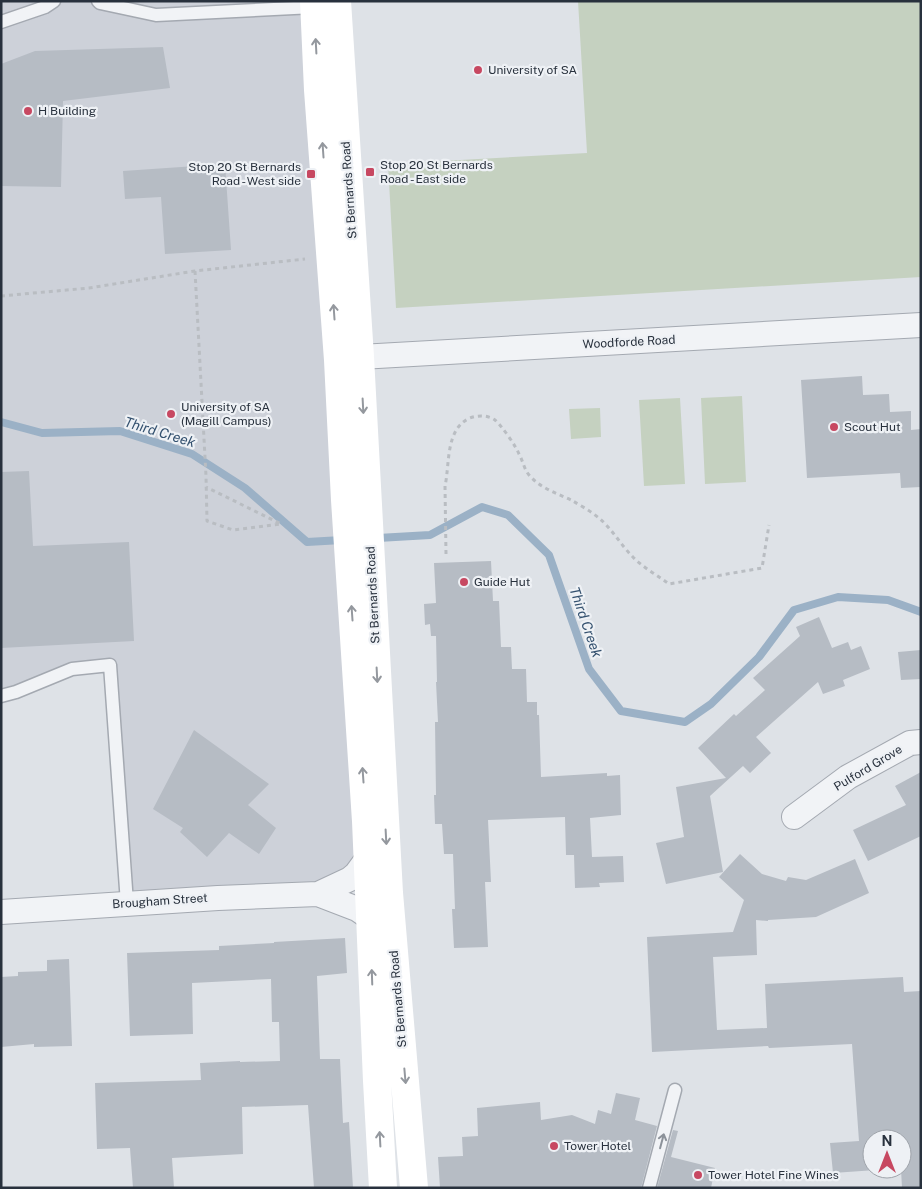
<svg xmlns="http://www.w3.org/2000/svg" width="922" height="1189" viewBox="0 0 922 1189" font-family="'Public Sans',sans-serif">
<rect width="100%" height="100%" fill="#dee2e7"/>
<!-- built -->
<path fill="#cdd1d9" d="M1,1H314L366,821L350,879L127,903L110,665L72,670L1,696Z"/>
<!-- green -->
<path fill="#c5d1c0" d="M578,1H921V277L396,308L388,164L587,153Z
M742,396L746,482L705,484L701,398Z
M680,398L685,484L644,486L639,400Z
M600,408L601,437L571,439L569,409Z"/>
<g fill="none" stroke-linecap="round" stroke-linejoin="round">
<!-- stream -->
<path stroke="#9bb1c6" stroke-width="8" d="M1,422L42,433L120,431L192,454L245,488L307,542L342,540
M378,538L430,535L482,507L508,515L549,555L589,669L621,711L685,722L711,704L759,657L794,610L838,597L888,600L921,612"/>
</g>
<!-- building -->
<path fill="#b6bcc4" d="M163,47L170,88L63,101L61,187L1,186V64L35,51Z
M225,164L231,250L165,254L161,197L125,199L123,171Z
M862,376L863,395L889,394L890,412L911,411V430L921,429V487L901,488L900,473L807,478L801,380Z
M29,471L33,546L129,542L134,641L1,648V472Z
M491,561L493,601H499L501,647H511L512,669H526L527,702H537V715H539L541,777L607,773V776L620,775L621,815L590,818L592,857L623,856L624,882L599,883L600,887L575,888L574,855H566L565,817L488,820L491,882H485L488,947L454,948L452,909H455L453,854H444L442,824H435L434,795H436L435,722H438L436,682H437L436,636H431L430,624L425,625L424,604L436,603L434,563Z
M819,617L832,648L848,642L851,650L861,646L870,669L843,680L845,686L823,694L818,682L756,737L771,753L750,773L743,766L710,796L723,872L666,884L656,843L684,837L676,787L726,778L698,748L734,714L736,716L765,690L753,678L800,636L796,627Z
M921,650V679L901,680L898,652Z
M194,730L269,784L248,805L276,828L259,854L229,833L207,857L180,832L183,828L153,809Z
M921,772V836L868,861L853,830L906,805L895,786Z
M740,854L762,874L786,881L788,877L806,880L855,859L869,893L816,917L768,920V921L756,920L757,955L713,957L717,1030L767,1028L765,984L903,977L904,992L921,991V1188H902L901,1169H902V1139H872V1169H890L833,1173L830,1143L859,1141L852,1044L769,1048L768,1046L652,1052L647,937L733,932L744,900L719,877Z
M345,938L347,973L317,976L320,1059H340L343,1123L349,1122L353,1188H314L308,1105L242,1107L243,1154L172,1158L174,1188H133L130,1148L97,1149L95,1083L201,1080L200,1063L240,1061V1062L280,1061L279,1022H272L271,979L192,983L193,1034L130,1036L127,953L219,950V946L274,943V942Z
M69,959L72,1046L34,1047V1044L1,1047V977L18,976V972L47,971V960Z
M616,1093L640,1098L635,1120L657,1126L641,1188H440L438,1157L463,1156L462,1137L478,1136L477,1108L540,1102L541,1120L572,1115L595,1124L598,1110L611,1114Z
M673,1130L678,1131L671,1157L715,1168L711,1188H657Z"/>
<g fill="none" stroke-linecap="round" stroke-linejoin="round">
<!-- service casing -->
<g stroke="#a4a9b1" stroke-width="15">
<path id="service" d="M98,1L100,3L156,15L314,7
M1,22L45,7L54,1
M1,696L16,692L72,669L110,665L127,903
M649,1188L675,1090"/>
</g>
<!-- minor casing -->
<g stroke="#a4a9b1" stroke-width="26">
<path id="minor" d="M341,360L360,357L921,325
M794,817L848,777L910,743L921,742
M318,894L350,879L356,874L367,859
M1,912L218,898L318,894L357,909L370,918"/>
</g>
<!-- path -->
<path stroke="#b9bdc2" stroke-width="3" stroke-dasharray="4 4" stroke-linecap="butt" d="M195,271L206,476L207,521L233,530L281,524L206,487
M1,296L89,288L195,271L305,259
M446,554L445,486C450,464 445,429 470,418C478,415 488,415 495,420C501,425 516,446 519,454C523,461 524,469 529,475C540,488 556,493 571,500C580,505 592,512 600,519C612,529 621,545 632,556C642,567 657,575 669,584L762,568L769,525"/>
<!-- service -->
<use href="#service" stroke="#f1f3f6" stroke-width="12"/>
<!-- minor -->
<use href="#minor" stroke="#f1f3f6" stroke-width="24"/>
<!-- secondary -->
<path stroke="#fff" stroke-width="28" d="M314,1L318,90L338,360L345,500L366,821L377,1081L383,1188
M337,1L360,357L389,893L414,1188"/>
</g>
<!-- one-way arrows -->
<defs><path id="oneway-shaft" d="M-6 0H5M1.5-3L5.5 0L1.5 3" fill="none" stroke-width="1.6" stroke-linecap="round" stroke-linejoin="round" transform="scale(1.25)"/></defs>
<g stroke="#94989e">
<use href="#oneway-shaft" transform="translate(316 46) rotate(-93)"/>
<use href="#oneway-shaft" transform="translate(323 150) rotate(-94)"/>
<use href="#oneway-shaft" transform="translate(334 312) rotate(-94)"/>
<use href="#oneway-shaft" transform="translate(363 406) rotate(87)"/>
<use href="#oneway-shaft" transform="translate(352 613) rotate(-94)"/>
<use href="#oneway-shaft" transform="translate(377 675) rotate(87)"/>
<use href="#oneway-shaft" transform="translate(363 775) rotate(-94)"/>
<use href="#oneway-shaft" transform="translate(386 837) rotate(87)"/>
<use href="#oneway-shaft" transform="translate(372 977) rotate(-92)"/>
<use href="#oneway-shaft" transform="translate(405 1076) rotate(85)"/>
<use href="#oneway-shaft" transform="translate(380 1139) rotate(-93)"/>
</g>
<use stroke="#8c929a" href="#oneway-shaft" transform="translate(662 1141) rotate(-75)"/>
<!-- markers -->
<g fill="#c74861" stroke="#eef1f5" stroke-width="2">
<circle cx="478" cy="70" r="5"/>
<circle cx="28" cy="111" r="5"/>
<rect x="365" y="167" width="10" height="10" rx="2.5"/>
<rect x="306" y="169" width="10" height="10" rx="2.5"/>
<circle cx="171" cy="414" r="5"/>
<circle cx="834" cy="427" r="5"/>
<circle cx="464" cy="582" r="5"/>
<circle cx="554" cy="1146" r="5"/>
<circle cx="698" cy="1175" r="5"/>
</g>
<g text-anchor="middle" stroke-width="4.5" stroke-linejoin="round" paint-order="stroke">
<!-- poi labels -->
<g font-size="12" fill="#28313d" stroke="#eef1f5" text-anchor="start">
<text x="488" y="74">University of SA</text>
<text x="38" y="115">H Building</text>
<text x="380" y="169">Stop 20 St Bernards<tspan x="380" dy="14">Road - East side</tspan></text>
<text x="301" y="171" text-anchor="end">Stop 20 St Bernards<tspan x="301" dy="14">Road - West side</tspan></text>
<text x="181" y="411">University of SA<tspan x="181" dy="14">(Magill Campus)</tspan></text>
<text x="844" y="431">Scout Hut</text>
<text x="474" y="586">Guide Hut</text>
<text x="564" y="1150">Tower Hotel</text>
<text x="708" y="1179">Tower Hotel Fine Wines</text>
</g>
<!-- street labels -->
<g font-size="12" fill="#28313d" stroke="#eef1f5">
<text transform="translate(349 190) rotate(-94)" y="4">St Bernards Road</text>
<text transform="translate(629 342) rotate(-3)" y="4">Woodforde Road</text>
<text transform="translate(373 595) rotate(-93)" y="4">St Bernards Road</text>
<text transform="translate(868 768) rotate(-31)" y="4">Pulford Grove</text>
<text transform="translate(160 901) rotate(-4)" y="4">Brougham Street</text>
<text transform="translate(398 999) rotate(-95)" y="4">St Bernards Road</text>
</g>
<!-- water labels -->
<g font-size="14" font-style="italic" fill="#34516f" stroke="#eef1f5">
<text transform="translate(160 432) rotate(17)" y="5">Third Creek</text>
<text transform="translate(586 622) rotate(71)" y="5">Third Creek</text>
</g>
</g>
<!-- border -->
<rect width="922" height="1189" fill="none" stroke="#28313d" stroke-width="5"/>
<!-- north arrow -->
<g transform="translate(887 1154)"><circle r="24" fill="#eef1f5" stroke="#9fa4ab"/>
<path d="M0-4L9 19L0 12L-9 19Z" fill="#c74861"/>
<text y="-8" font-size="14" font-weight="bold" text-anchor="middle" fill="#28313d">N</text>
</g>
</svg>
